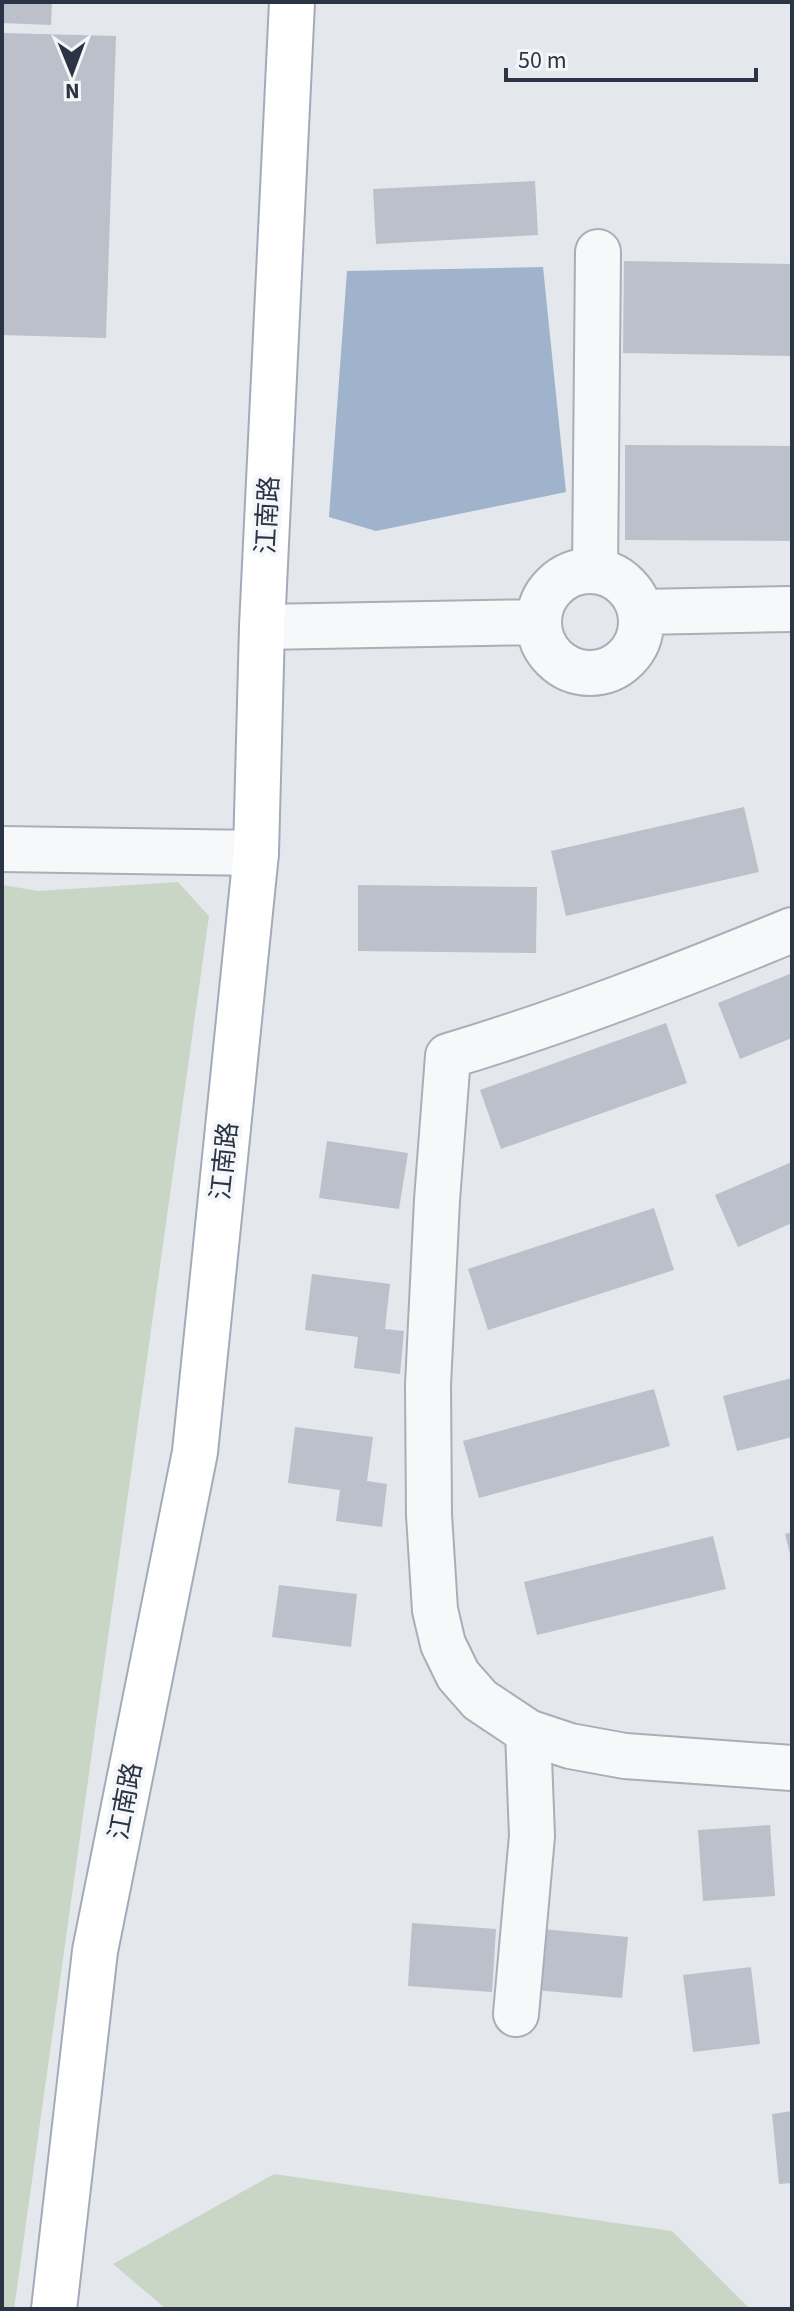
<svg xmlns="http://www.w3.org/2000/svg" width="794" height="2311" viewBox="0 0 794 2311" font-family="'Source Sans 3','Noto Sans SC',sans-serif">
<rect width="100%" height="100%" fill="#e4e7ec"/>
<!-- green -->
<path fill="#c9d6c5" d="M178,882L209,916L14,2309H2V885L39,891Z
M274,2174L672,2231L750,2309H166L113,2264Z"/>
<!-- water -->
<path fill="#9fb4cc" d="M543,267L566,492L376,531L329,517L347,271Z"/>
<!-- building -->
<path fill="#bbc0ca" d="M2,2H52L51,25L2,23Z
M2,33L116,36L106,338L2,335Z
M535,181L538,235L376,244L373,189Z
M624,261L792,264V356L623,353Z
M625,445L792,446V541L625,540Z
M744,807L759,872L566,916L551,851Z
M358,885L537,887L536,953L358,951Z
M792,973V1038L740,1059L718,1003Z
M666,1023L687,1083L501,1149L480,1090Z
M327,1141L408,1153L399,1209L319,1198Z
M792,1162V1223L738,1247L715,1195Z
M654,1208L674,1270L488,1330L468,1269Z
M312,1274L390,1284L385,1329L404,1331L400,1374L354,1368L358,1337L305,1330Z
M792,1378V1437L737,1451L723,1396Z
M654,1389L670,1446L479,1498L463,1441Z
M295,1427L373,1437L367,1481L387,1484L382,1527L336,1521L340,1490L288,1483Z
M792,1532V1558H791L785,1534Z
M713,1536L726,1589L537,1635L524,1582Z
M279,1585L357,1594L351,1647L272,1637Z
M770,1825L775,1896L703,1901L698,1830Z
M412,1923L496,1929L492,1992L408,1986Z
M542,1929L628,1937L622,1998L536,1990Z
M751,1967L760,2044L693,2052L683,1975Z
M792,2111V2183L779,2184L772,2114Z"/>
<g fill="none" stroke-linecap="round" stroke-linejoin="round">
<!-- minor casing -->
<g stroke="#a9aeb7" stroke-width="48">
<path id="minor" d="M595,571L598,252
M539 622a51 51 0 1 1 102 0a51 51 0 1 1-102 0Z
M640,612L792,609
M262,627L539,622
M2,849L256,853
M792,930C680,976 565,1021 448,1056L437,1200L428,1385L429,1515L435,1610L443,1644L458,1675L480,1700L528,1732L570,1746L625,1756L792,1768
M516,2014L532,1836L528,1732"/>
</g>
<!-- major casing -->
<g stroke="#a3abb8" stroke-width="48">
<path id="major" d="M54,2309L95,1951L195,1452L256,853L262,627L292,2"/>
</g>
<!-- minor -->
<use href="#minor" stroke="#f7f8fa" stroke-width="44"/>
<!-- major -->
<use href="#major" stroke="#fff" stroke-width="44"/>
</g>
<g text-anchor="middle" stroke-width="8" stroke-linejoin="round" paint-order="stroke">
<!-- street labels -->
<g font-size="26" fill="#2b3445" stroke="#f4f6f9">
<text transform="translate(267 515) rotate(-87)" y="9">江南路</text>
<text transform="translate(224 1161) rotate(-84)" y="9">江南路</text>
<text transform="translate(125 1801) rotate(-79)" y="9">江南路</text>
</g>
</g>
<!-- border -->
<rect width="794" height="2311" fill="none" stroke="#2b3445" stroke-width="8"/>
<!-- north arrow -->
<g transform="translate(72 72) rotate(179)" stroke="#f4f6f9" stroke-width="6" paint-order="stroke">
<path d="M0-6L14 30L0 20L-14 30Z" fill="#2b3445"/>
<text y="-12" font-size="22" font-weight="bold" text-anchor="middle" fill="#2b3445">N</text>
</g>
<!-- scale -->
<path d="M506 68v12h250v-12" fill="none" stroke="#2b3445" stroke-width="4"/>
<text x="518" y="68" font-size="24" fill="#2b3445" stroke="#f4f6f9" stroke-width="6" paint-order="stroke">50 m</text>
</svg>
